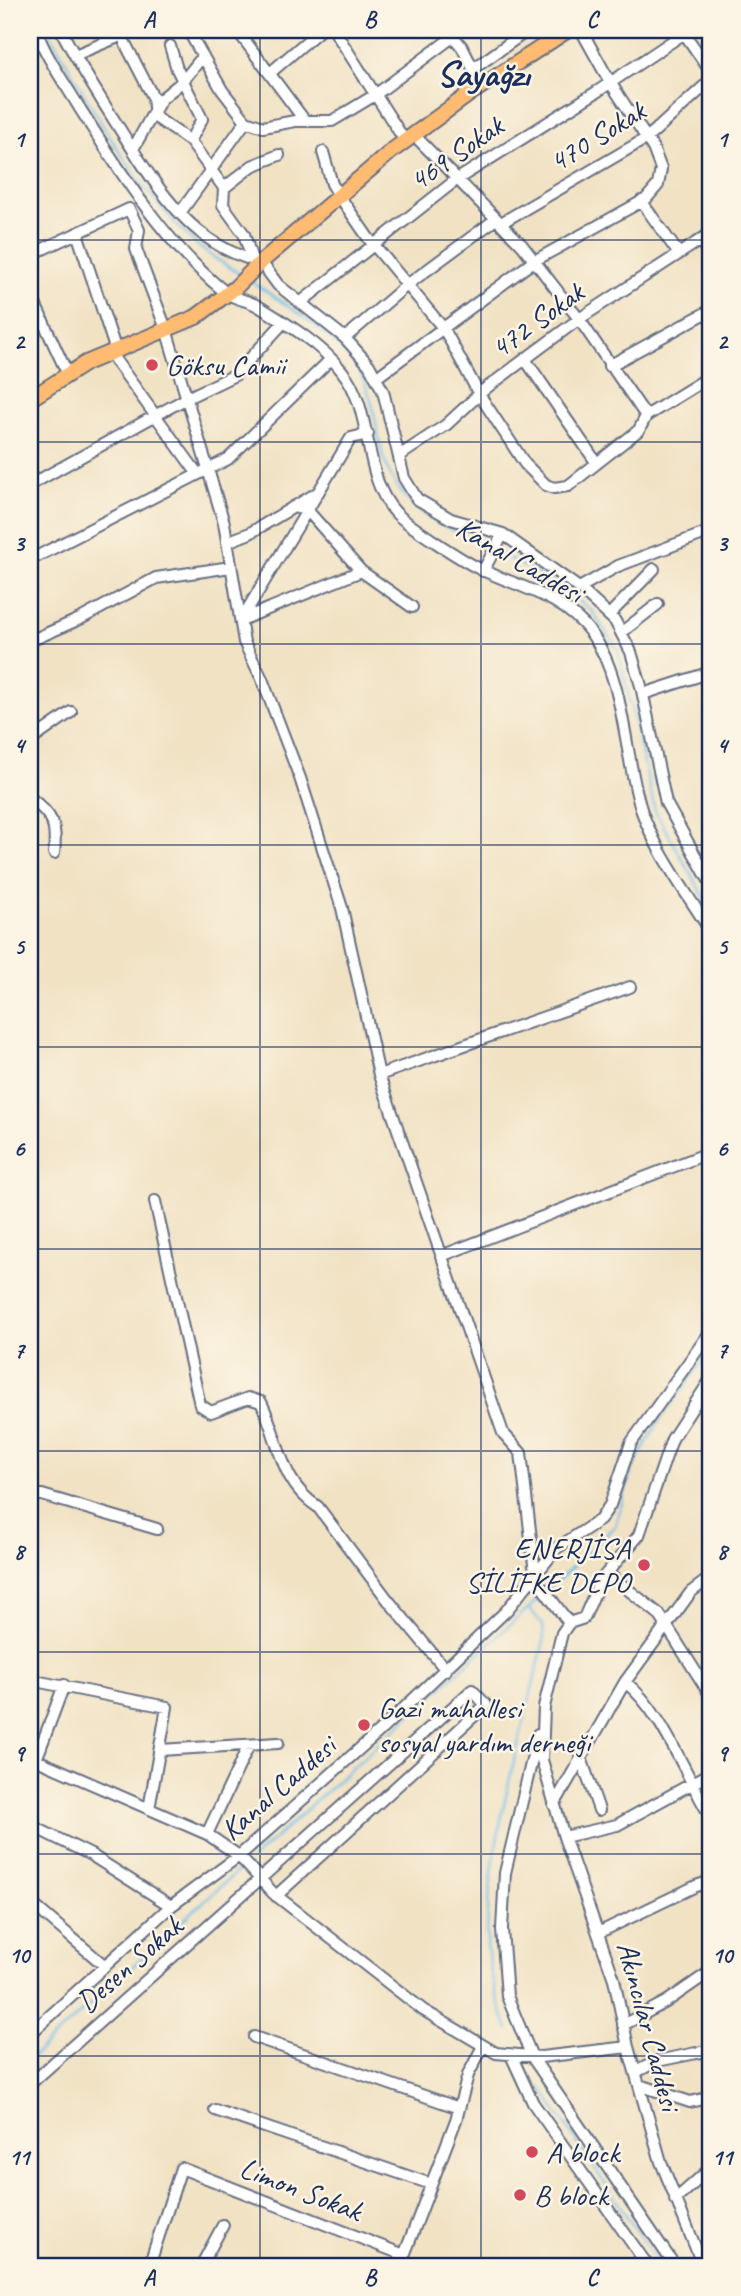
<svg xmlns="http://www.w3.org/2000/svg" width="741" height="2296" viewBox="0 0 741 2296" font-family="Caveat,sans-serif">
<rect width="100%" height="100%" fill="#fcf5e5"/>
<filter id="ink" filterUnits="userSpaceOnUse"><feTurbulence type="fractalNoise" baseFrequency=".0143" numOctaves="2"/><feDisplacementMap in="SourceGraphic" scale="14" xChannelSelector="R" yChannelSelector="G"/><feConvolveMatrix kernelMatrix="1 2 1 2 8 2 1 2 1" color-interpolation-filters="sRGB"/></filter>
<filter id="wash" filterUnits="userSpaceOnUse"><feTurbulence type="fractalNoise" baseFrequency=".00686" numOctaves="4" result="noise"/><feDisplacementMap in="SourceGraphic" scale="28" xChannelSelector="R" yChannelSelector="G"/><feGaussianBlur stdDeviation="1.57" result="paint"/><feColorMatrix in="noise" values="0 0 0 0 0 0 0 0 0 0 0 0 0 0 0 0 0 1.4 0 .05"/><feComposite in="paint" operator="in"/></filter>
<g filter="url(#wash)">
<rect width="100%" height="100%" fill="#f1e2c4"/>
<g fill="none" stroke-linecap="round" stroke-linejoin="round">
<!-- stream -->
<path stroke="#6dbee8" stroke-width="2.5" d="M48,30C91,106 131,184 196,244C209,256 226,264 240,274
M249,280C281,301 330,332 354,363C370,386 374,412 379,439C392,509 434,520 491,549
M497,552L556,583L592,611L618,650L655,811L711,909
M549,1589L615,1526L632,1469L659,1421L711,1350
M252,1859L544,1594
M508,2029C496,1997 486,1965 487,1930C490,1837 522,1732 544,1641L543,1625L529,1608
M30,2059L241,1868
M541,2088L660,2266"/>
</g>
</g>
<g filter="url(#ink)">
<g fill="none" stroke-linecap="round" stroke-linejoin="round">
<!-- minor casing -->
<g stroke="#666e82" stroke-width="14">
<path id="minor" d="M36,30C46,57 64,82 79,107C120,172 164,243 225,292C234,299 248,300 258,306C286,323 322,345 342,371C374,410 362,478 396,513C407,525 465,562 480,569C519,587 563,596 591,633C625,678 624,755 641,809C656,853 687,893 711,932
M61,30C79,65 100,98 121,131C156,186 192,247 261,262L278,285L345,338L369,365L383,391L404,478L417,499L451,519L503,534L579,588L615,621L631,652L641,686L666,803L711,884
M188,30L222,90L246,121L263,127L295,121H332L375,95L454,36
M237,30L305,121
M334,30L405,141
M448,30L462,47L482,86
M682,30L711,72
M125,43L153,97L155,117L190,141L224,188L223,205L244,234L252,260
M170,46L177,69L202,119L190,141
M75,55L135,30
M473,69L528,30
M270,73L320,30
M414,135L522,245L579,319L646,416
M133,149L161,99L183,81L203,56
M323,152L332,184L340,197L369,239L444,329L479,394L525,464L546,485L554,488L568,486L639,430L646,416L711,376
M224,188L252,166L279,155
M641,201L679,254
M180,213L246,121
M501,223L647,138L711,80
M77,233L116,351
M700,240L711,257
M30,255L129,209L139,230L136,249L166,329L224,523L244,642L262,679L300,778L342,908L379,1075L503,1433L521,1453L535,1573
M30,293L68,375
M300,303L456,180L598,91L689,30
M345,338L407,285L496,219
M110,353L197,473
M525,359L596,462
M609,366L711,310
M377,377L534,261L646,199L658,185L661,169L653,148L610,82L581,30
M399,456L446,425L485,389L579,319L711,233
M30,485L187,398L235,375L283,323
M293,507L307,510L361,571L412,607
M227,542L250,533L317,493
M30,560L228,459L331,359
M483,571L503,534
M579,588L618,566L711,531
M609,615L654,569
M241,620L351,438L368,434
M241,620L361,571
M622,632L658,604
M30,641L82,618L156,578L231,567
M643,694L711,672
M30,741L71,712
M30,798C53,815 57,825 54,853
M379,1075L630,987
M155,1201L200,1405L211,1412L248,1398L261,1402C280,1440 279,1482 318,1507L388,1600L446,1670
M441,1256L711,1152
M30,1495H42L157,1529
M607,1573L659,1614L711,1696
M530,1579L542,1587L569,1623L584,1618L600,1581L639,1535L672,1439L711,1379
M569,1623L562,1633L544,1707L542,1760L564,1837L614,1979L628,2047L661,2162L703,2266
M30,1680L167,1707L149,1809
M625,1682C663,1711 685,1776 711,1817
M538,1734L505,1873L502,1929L507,1996L532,2057L675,2266
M160,1750L278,1743
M30,1757L207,1834L239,1856L273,1893L423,2010L496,2053L541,2057L628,2047
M581,1758L599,1810
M36,1760L64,1685
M554,1805L625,1682L691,1592L711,1577
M30,1825L91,1855L171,1906
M207,1834L249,1745
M564,1837L617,1825L711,1773
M30,1902L105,1966
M598,1933L696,1886L711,1881
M623,2025L666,2002L711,1971
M30,2034L171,1906L239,1856L383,1728L506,1611L557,1548L600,1520L610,1505L631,1443L711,1331
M254,2037L459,2108
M511,2055L533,2103L648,2266
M636,2072L657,2061L711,2050
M30,2084L472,1690L486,1705L276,1896
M639,2085L690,2102L711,2097
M215,2110L431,2184
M675,2200L711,2168
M149,2266L181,2168L404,2255
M201,2266L223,2225
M400,2266L456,2120L468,2075L483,2046"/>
</g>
<!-- major casing -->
<g stroke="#666e82" stroke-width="18">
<path id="major" d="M30,399L86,363L196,317L235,288L261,262L393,150L468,95L568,30"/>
</g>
<!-- minor -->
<use href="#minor" stroke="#fff" stroke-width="10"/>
<!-- major -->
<use href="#major" stroke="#ffbb71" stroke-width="14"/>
</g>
</g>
<!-- grid -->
<path fill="none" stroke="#1b2f5e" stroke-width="2" stroke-opacity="0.55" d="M260,30V2266M481,30V2266M30,240H711M30,442H711M30,644H711M30,845H711M30,1047H711M30,1249H711M30,1451H711M30,1652H711M30,1854H711M30,2056H711"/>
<!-- markers -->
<g fill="#d1495b" stroke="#fcf5e5" stroke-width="2.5">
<circle cx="152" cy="365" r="7"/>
<circle cx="644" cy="1565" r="7"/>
<circle cx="364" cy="1725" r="7"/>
<circle cx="532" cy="2152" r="7"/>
<circle cx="520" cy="2195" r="7"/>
</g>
<g text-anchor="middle" stroke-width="5" stroke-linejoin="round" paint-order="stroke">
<!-- street labels -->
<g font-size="30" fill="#1b2f5e" stroke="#fcf5e5">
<text transform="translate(597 136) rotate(-32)" y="10">470 Sokak</text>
<text transform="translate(456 153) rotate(-35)" y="10">469 Sokak</text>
<text transform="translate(537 320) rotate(-36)" y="10">472 Sokak</text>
<text transform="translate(520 560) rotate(30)" y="10">Kanal Caddesi</text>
<text transform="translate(278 1788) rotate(-41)" y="10">Kanal Caddesi</text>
<text transform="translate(129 1964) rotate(-41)" y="10">Desen Sokak</text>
<text transform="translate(649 2026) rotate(75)" y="10">Akıncılar Caddesi</text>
<text transform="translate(301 2189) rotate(21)" y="10">Limon Sokak</text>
</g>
<!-- poi labels -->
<g font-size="30" fill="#1b2f5e" stroke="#fcf5e5" text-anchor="start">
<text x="166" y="375">Göksu Camii</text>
<text x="630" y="1558" text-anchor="end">ENERJİSA<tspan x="630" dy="34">SİLİFKE DEPO</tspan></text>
<text x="378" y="1718">Gazi mahallesi<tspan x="378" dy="34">sosyal yardım derneği</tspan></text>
<text x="546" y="2162">A block</text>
<text x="534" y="2205">B block</text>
</g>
<!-- district labels -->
<g font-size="37" font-weight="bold" fill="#1b2f5e" stroke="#fcf5e5">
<text x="483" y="86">Sayağzı</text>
</g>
</g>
<!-- margin -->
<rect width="741" height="2296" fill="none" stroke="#fcf5e5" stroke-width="77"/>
<rect x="38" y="38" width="664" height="2220" fill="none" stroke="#1b2f5e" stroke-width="2.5"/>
<g font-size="23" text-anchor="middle" font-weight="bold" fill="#1b2f5e">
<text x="149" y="27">A</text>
<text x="370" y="27">B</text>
<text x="592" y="27">C</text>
<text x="19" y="147">1</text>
<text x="722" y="147">1</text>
<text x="19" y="349">2</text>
<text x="722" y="349">2</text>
<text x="19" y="551">3</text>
<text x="722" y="551">3</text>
<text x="19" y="753">4</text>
<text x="722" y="753">4</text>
<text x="19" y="954">5</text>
<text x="722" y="954">5</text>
<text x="19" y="1156">6</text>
<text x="722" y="1156">6</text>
<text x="19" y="1358">7</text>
<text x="722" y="1358">7</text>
<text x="19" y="1559">8</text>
<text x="722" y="1559">8</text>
<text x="19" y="1761">9</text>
<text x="722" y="1761">9</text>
<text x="19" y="1963">10</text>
<text x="722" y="1963">10</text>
<text x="19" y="2165">11</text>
<text x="722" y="2165">11</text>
<text x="149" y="2285">A</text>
<text x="370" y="2285">B</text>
<text x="592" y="2285">C</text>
</g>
</svg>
